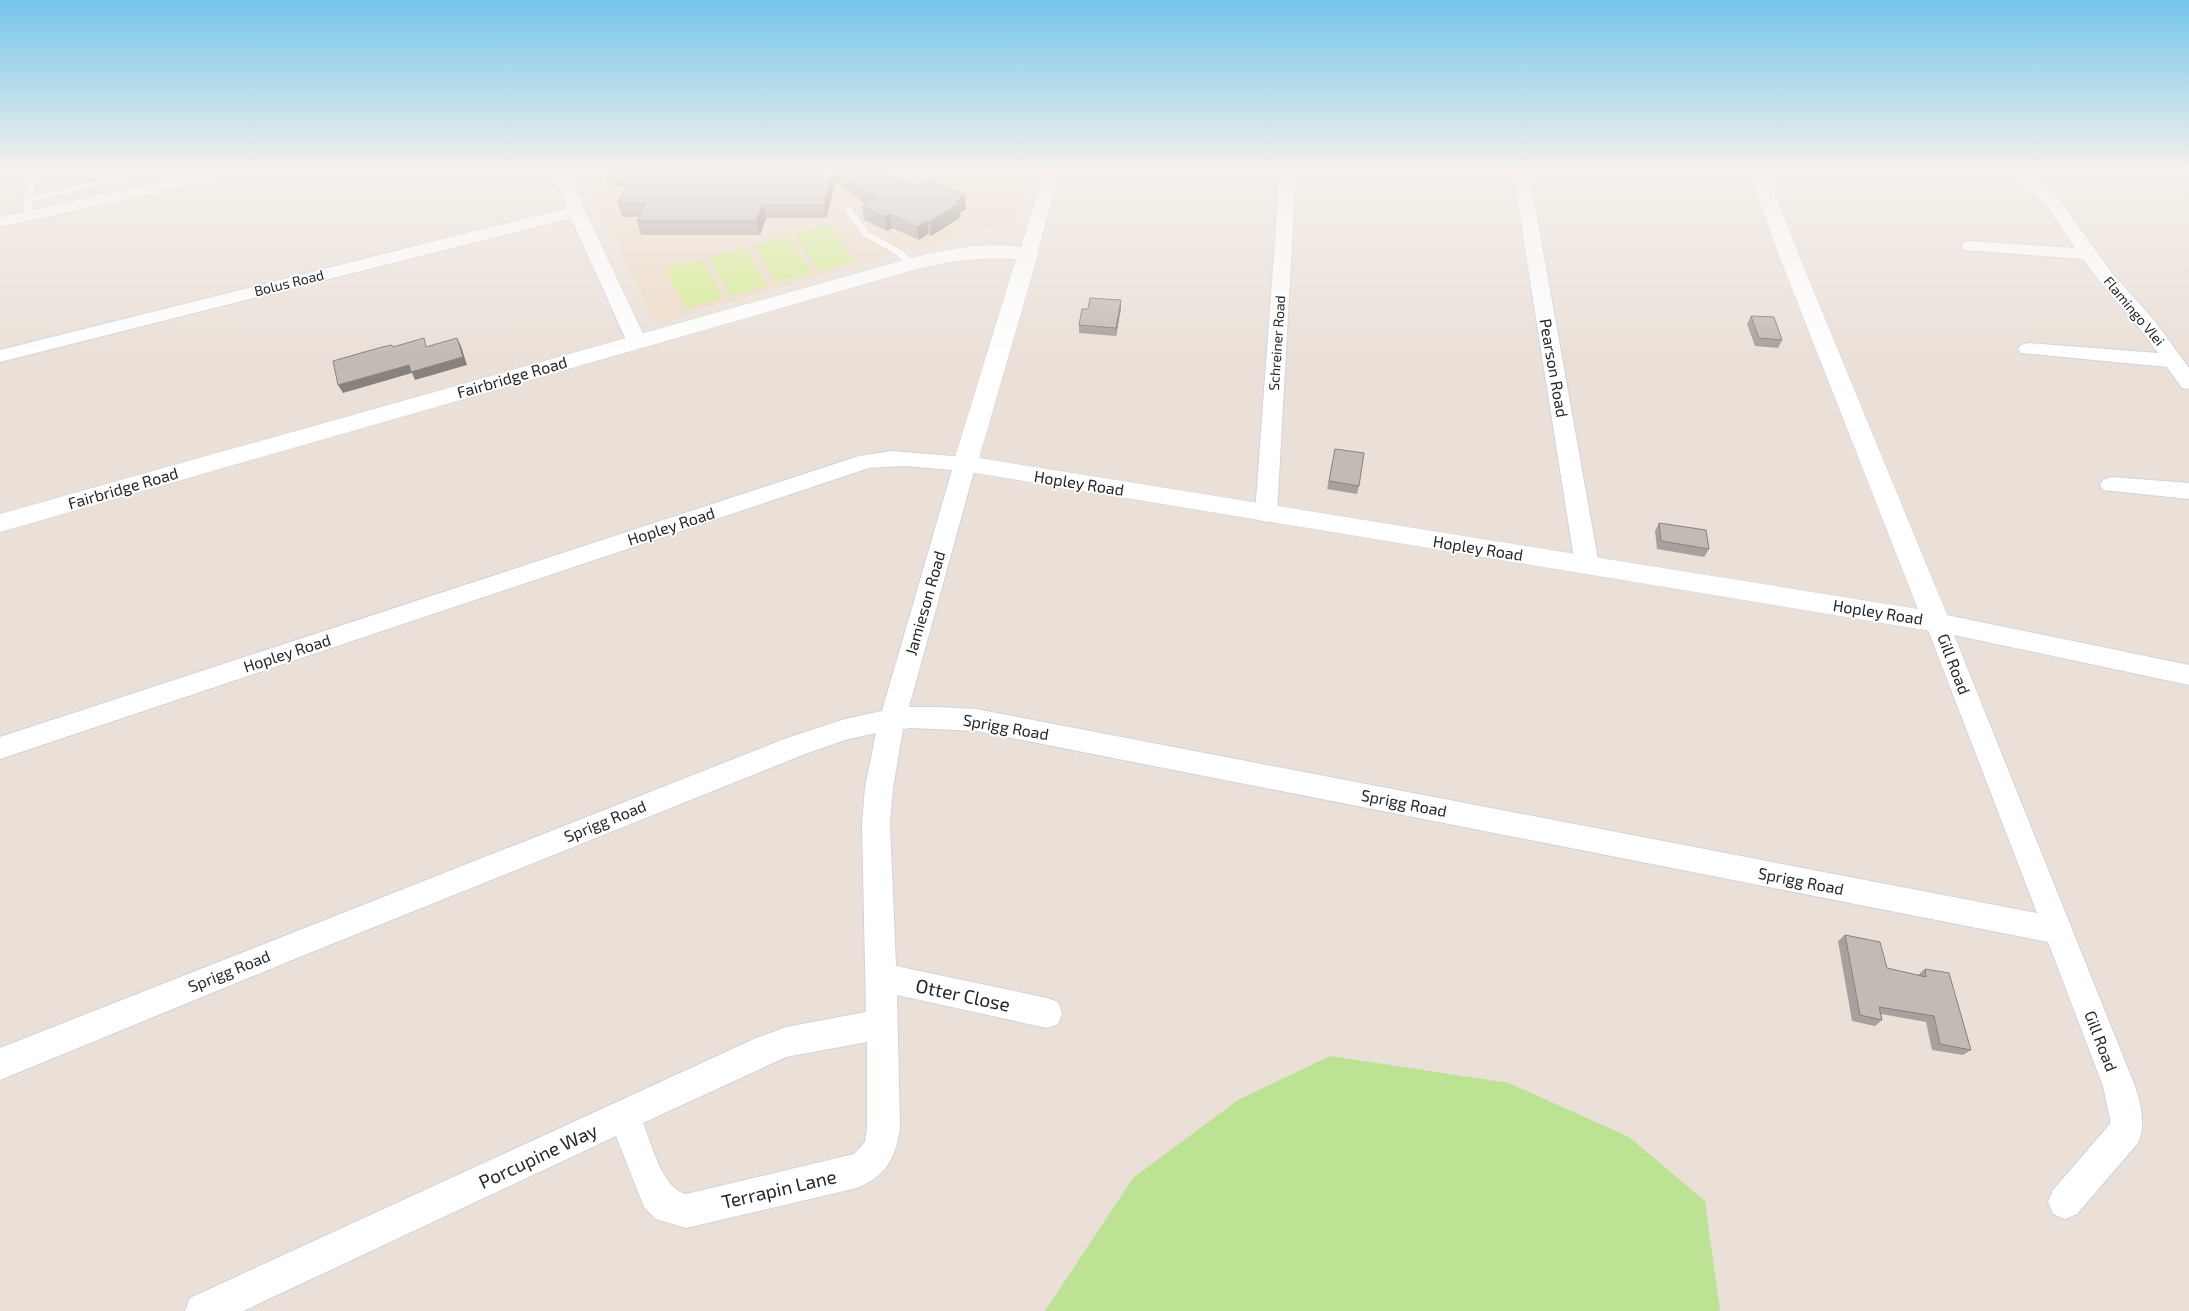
<svg xmlns="http://www.w3.org/2000/svg" width="2189" height="1311" viewBox="0 0 2189 1311" font-family="'Exo 2',sans-serif">
<rect width="100%" height="100%" fill="#eae0d8"/>
<!-- education -->
<path fill="#eddac6" d="M583,172H1031L1018,213L1002,224L667,319L652,316Z"/>
<!-- green -->
<path fill="#bbe393" d="M1330,1056L1509,1083L1629,1137L1705,1201L1720,1311H1045L1133,1178L1238,1100Z"/>
<!-- pitch -->
<path fill="#d3eb8e" d="M829,225L854,261L819,271L794,234Z
M788,236L812,273L776,283L753,245Z
M745,248L768,286L731,296L709,257Z
M702,259L723,298L686,308L665,269Z"/>
<g fill="none" stroke-linecap="round" stroke-linejoin="round">
<!-- lane casing -->
<g stroke="#cdd4e1" stroke-width="2">
<path id="lane" d="M27,172H35L33,195L140,172H154L33,201L31,216L27,219L23,216Z
M848,207L851,208L869,232L903,251L914,262V266H908L897,255L863,236L844,210Z"/>
</g>
<!-- street casing -->
<g stroke="#cdd4e1" stroke-width="2">
<path id="street" d="M205,172H235L233,176L227,177L0,227V217Z
M551,172H567L647,342L644,346L637,348L630,346L627,342L571,218L0,362V350L567,208Z
M1044,172H1060L1037,254L1034,258L1028,259L1022,258L1019,254Z
M1280,172H1296L1277,514L1274,520L1266,522L1258,520L1255,514Z
M1513,172H1529L1599,565L1595,571L1587,574L1579,571L1575,565Z
M2011,172H2029L2058,197L2111,272L2154,320L2181,357L2189,368V389L2182,388L2167,367L2021,353L2018,349L2021,345L2028,343L2158,353C2135,320 2106,292 2083,259L1964,250L1961,246L1964,242L1970,241L2075,248L2046,205Z
M892,451L965,457L973,459L976,464L909,707H935L976,709L2037,913L1925,622L1928,615L1937,613L2189,665V685L1954,635L2135,1086C2141,1106 2146,1123 2138,1143L2077,1214L2065,1219L2053,1214L2048,1202L2053,1190L2110,1124V1119L2103,1086L2048,942L976,731L912,728L903,729L893,788L890,824L896,966L1047,998L1058,1002L1062,1013L1058,1024L1047,1028L897,995L900,1127C896,1158 886,1176 857,1188L686,1228L656,1219L644,1207L616,1136L243,1311H185L190,1298L754,1039L786,1027L866,1012L862,824L865,788L876,733L845,740L805,754L297,958L0,1080V1048L787,738L845,719L882,711L952,470L904,466L869,468L0,759V737L859,456ZM867,1042V1127L865,1142L854,1154L686,1194C662,1189 652,1144 643,1123L786,1057Z
M2111,477L2189,483V499L2103,490L2100,485L2103,480Z"/>
</g>
<!-- secondary casing -->
<g stroke="#cdd4e1" stroke-width="1">
<path id="secondary" d="M1749,172H1767L1800,258L1950,622L1947,629L1937,632L957,470L953,464L1016,259C980,257 952,260 917,269L0,532V514L904,260C946,249 992,239 1035,250L1038,254L979,458L1918,609L1780,258Z"/>
</g>
<!-- lane -->
<use href="#lane" fill="#fff" fill-rule="evenodd"/>
<!-- street -->
<use href="#street" fill="#fff" fill-rule="evenodd"/>
<!-- secondary -->
<use href="#secondary" fill="#fff" fill-rule="evenodd"/>
</g>
<!-- wall -->
<path fill="#a7a09c" d="M603,172H887L904,183L966,209L960,213L961,217L931,236L928,234L919,240L892,228L887,231L864,220L862,206L866,204L836,182L826,218H766L760,235H641L637,221L639,217H622L618,203L626,186H613L612,183H606Z
M1121,300V308L1116,336L1079,333V325Z
M1751,316L1782,340L1778,348L1755,346L1747,324Z
M1335,449L1359,486L1357,494L1327,489Z
M1659,523L1709,549L1704,557L1657,549L1655,531Z
M1845,935L1887,968L1918,975L1925,969L1971,1050L1963,1055L1932,1050L1926,1022L1881,1014L1882,1020L1875,1026L1852,1021L1838,941Z"/>
<!-- shaded-wall -->
<path fill="#88827f" d="M832,172H834L836,182L826,218L824,205Z
M965,195L966,209L960,213L961,217L931,236L930,222L956,201Z
M763,205L766,218L760,235L756,221Z
M890,214L892,228L887,231L885,217Z
M927,221L928,234L919,240L917,227Z
M1121,300V308L1116,336V328Z
M457,338L461,346L467,365L415,380L412,373L343,393L338,385L409,365Z"/>
<!-- building -->
<path fill="#c2bab5" stroke="#88827f" d="M609,172H832L824,205H763L756,221H637L645,203H618L632,173H608Z
M838,172H887L904,183L907,182L916,186L928,179L965,195L956,201L959,203L930,222L927,221L917,227L890,214L885,217L862,206L875,198Z
M1090,298L1121,300L1116,328L1079,325L1082,309H1088Z
M1751,316L1774,317L1782,340L1759,338Z
M424,338L426,347L457,338L463,357L411,372L409,365L338,385L333,361L382,347L392,345L393,347Z
M1335,449L1364,453L1359,486L1329,481Z
M1659,523L1706,530L1709,549L1661,541Z
M1845,935L1880,942L1887,968L1926,977L1925,969L1949,973L1971,1050L1940,1044L1934,1016L1879,1007L1882,1020L1860,1015Z"/>
<!-- sky -->
<linearGradient id="sky" x2="0" y2="1"><stop stop-color="#75c6eb"/><stop offset="0.48" stop-color="#f6f1ed"/><stop offset="1" stop-color="#f6f1ed" stop-opacity="0"/></linearGradient>
<rect width="2189" height="355" fill="url(#sky)"/>
<g text-anchor="middle" stroke-width="4" stroke-linejoin="round" paint-order="stroke">
<!-- far-street labels -->
<g font-size="14" fill="#272727" stroke="#fff">
<text transform="translate(289 283) rotate(-14)" y="5">Bolus Road</text>
<text transform="translate(2134 311) rotate(50)" y="5">Flamingo Vlei</text>
<text transform="translate(1277 343) rotate(-86)" y="5">Schreiner Road</text>
</g>
<!-- street labels -->
<g font-size="16" fill="#272727" stroke="#fff">
<text transform="translate(1554 368) rotate(80)" y="6">Pearson Road</text>
<text transform="translate(512 377) rotate(-16)" y="6">Fairbridge Road</text>
<text transform="translate(1079 483) rotate(9)" y="6">Hopley Road</text>
<text transform="translate(123 488) rotate(-16)" y="6">Fairbridge Road</text>
<text transform="translate(671 526) rotate(-18)" y="6">Hopley Road</text>
<text transform="translate(1478 548) rotate(9)" y="6">Hopley Road</text>
<text transform="translate(925 603) rotate(-74)" y="6">Jamieson Road</text>
<text transform="translate(1878 612) rotate(9)" y="6">Hopley Road</text>
<text transform="translate(287 653) rotate(-18)" y="6">Hopley Road</text>
<text transform="translate(1954 664) rotate(69)" y="6">Gill Road</text>
<text transform="translate(1006 727) rotate(10)" y="6">Sprigg Road</text>
<text transform="translate(1404 803) rotate(11)" y="6">Sprigg Road</text>
<text transform="translate(605 821) rotate(-22)" y="6">Sprigg Road</text>
<text transform="translate(1801 881) rotate(11)" y="6">Sprigg Road</text>
<text transform="translate(229 971) rotate(-22)" y="6">Sprigg Road</text>
<text transform="translate(2101 1041) rotate(69)" y="6">Gill Road</text>
</g>
<!-- near-street labels -->
<g font-size="19" fill="#272727" stroke="#fff">
<text transform="translate(963 995) rotate(12)" y="7">Otter Close</text>
<text transform="translate(538 1156) rotate(-25)" y="7">Porcupine Way</text>
<text transform="translate(779 1189) rotate(-13)" y="7">Terrapin Lane</text>
</g>
</g>
</svg>
